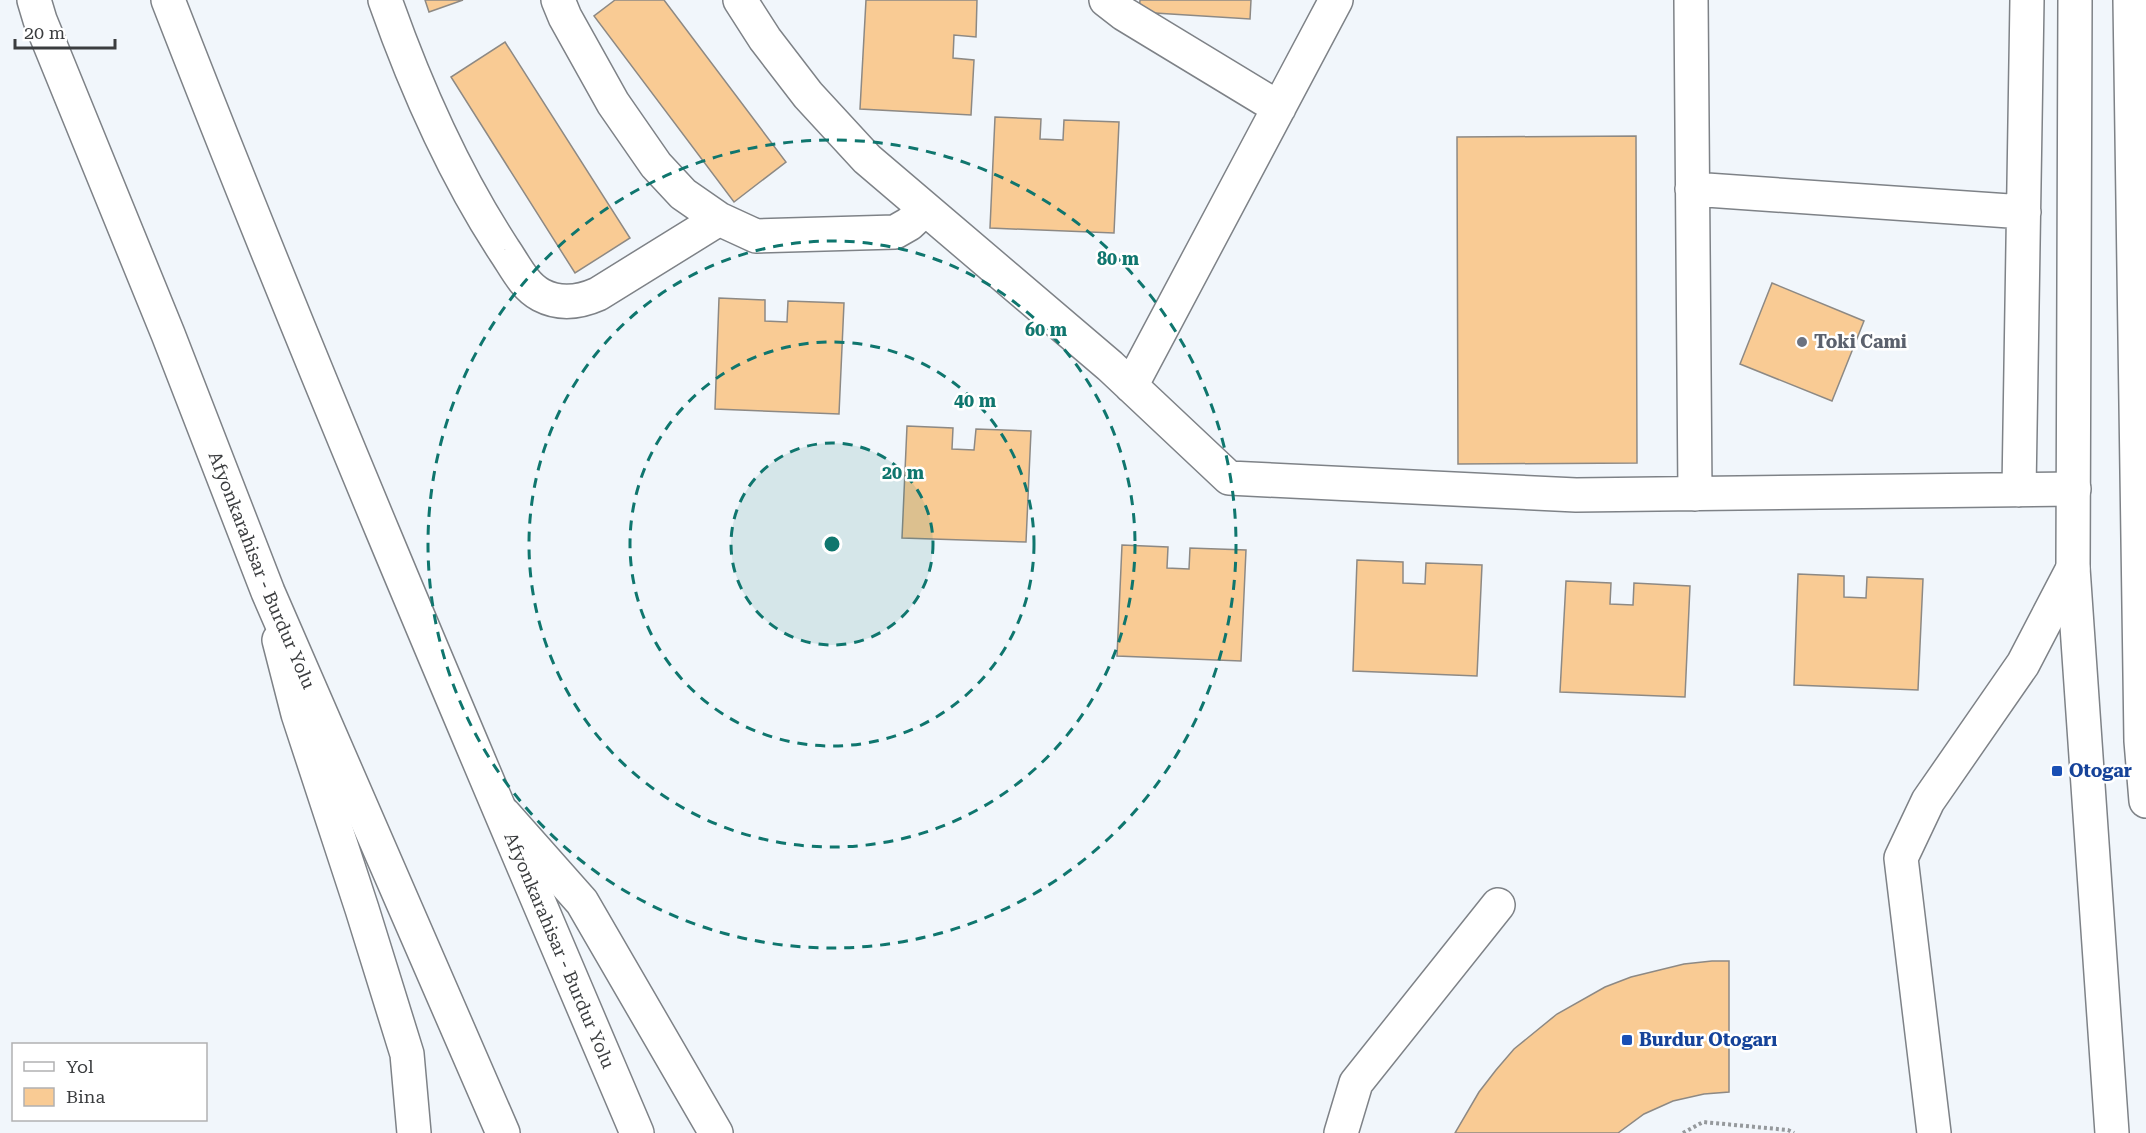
<svg xmlns="http://www.w3.org/2000/svg" width="2146" height="1133" viewBox="0 0 2146 1133" font-family="'Roboto Serif',serif">
<rect width="100%" height="100%" fill="#f1f6fb"/>
<!-- building -->
<path fill="#f9cb94" stroke="#8d8984" stroke-width="1.5" d="M425,0H463L429,12Z
M615,0H664L786,162L734,202L594,16Z
M866,0H977L976,37L954,35L953,58L974,60L971,115L860,109Z
M1140,0H1251L1250,19L1139,12Z
M505,42L630,238L575,273L451,77Z
M995,117L1041,119L1040,139L1063,140L1064,120L1119,122L1114,233L990,228Z
M1636,136L1637,463L1458,464L1457,137Z
M1772,283L1864,321L1832,401L1740,364Z
M719,298L765,300V321L787,322L788,301L844,303L839,414L715,409Z
M907,426L953,428L952,449L974,450L976,429L1031,431L1026,542L902,538Z
M1122,545L1168,547L1167,568L1189,569L1190,548L1246,550L1241,661L1117,656Z
M1357,560L1403,562V583L1425,584L1426,563L1482,565L1477,676L1353,671Z
M1798,574L1844,576V597L1866,598L1867,577L1923,579L1918,690L1794,685Z
M1566,581L1611,583L1610,604L1633,605L1634,583L1690,586L1685,697L1560,692Z
M1712,961H1729V1092L1704,1094L1673,1101L1644,1114L1618,1133H1455L1479,1092L1496,1070L1514,1049L1557,1014L1605,987L1631,977L1684,964Z"/>
<g fill="none" stroke-linecap="round" stroke-linejoin="round">
<!-- minor casing -->
<g stroke="#7e8287" stroke-width="36">
<path id="minor" d="M385,0C416,88 453,172 504,250C515,266 524,286 541,295C560,305 580,302 598,294L719,219
M558,0L565,17L613,103L656,165L683,194L719,219L756,236L895,232L909,224L924,210
M740,0L765,39L808,95L867,159L1110,366L1229,478L1576,495L2074,489
M1106,0L1124,14L1279,108
M1691,0L1695,494
M1692,189L2024,212
M1131,386L1336,0
M2019,490L2027,0
M279,640L298,714L362,909L407,1054L414,1133
M504,814L582,902L716,1133
M1341,1133L1356,1083L1498,905
M1934,1133L1901,858L1928,801L2023,664L2073,568"/>
</g>
<!-- major casing -->
<g stroke="#7e8287" stroke-width="36">
<path id="major" d="M2075,0L2073,568L2112,1133
M2130,0L2141,741L2146,801"/>
</g>
<!-- highway casing -->
<g stroke="#7e8287" stroke-width="36">
<g id="highway">
<path id="s1" d="M34,0L40,20L168,334L268,592L503,1133"/>
<path id="s2" d="M168,0C316,381 477,757 637,1133"/>
</g>
</g>
<!-- path -->
<path stroke="#95999c" stroke-width="4" stroke-dasharray="3 3" stroke-linecap="butt" d="M1683,1133L1703,1122L1788,1130L1794,1133"/>
<!-- minor -->
<use href="#minor" stroke="#fff" stroke-width="33"/>
<!-- major -->
<use href="#major" stroke="#fff" stroke-width="33"/>
<!-- highway -->
<use href="#highway" stroke="#fff" stroke-width="33"/>
</g>
<!-- distance rings -->
<circle cx="832" cy="544" r="101" fill="#0f766e" fill-opacity=".12"/>
<g fill="none" stroke="#0f766e" stroke-width="3" stroke-dasharray="10 8">
<circle cx="832" cy="544" r="101"/>
<circle cx="832" cy="544" r="202"/>
<circle cx="832" cy="544" r="303"/>
<circle cx="832" cy="544" r="404"/>
</g>
<!-- markers -->
<circle fill="#6b7280" stroke="#fff" stroke-width="2" cx="1802" cy="342" r="6"/>
<g fill="#1a4fb4" stroke="#fff" stroke-width="2">
<rect x="2051" y="765" width="12" height="12" rx="3"/>
<rect x="1621" y="1034" width="12" height="12" rx="3"/>
</g>
<g text-anchor="middle" stroke-width="5" stroke-linejoin="round" paint-order="stroke">
<!-- worship labels -->
<g font-size="18" font-weight="bold" fill="#5b616d" stroke="#fff" text-anchor="start">
<text x="1814" y="348">Toki Cami</text>
</g>
<!-- street labels -->
<g font-size="18" fill="#3b3d3f" stroke="#fff">
<text dy="6" stroke="none"><textPath href="#s1" startOffset="614">Afyonkarahisar - Burdur Yolu</textPath></text>
<text dy="6" stroke="none"><textPath href="#s2" startOffset="1028">Afyonkarahisar - Burdur Yolu</textPath></text>
</g>
<!-- transit labels -->
<g font-size="18" font-weight="bold" fill="#164399" stroke="#fff" text-anchor="start">
<text x="2069" y="777">Otogar</text>
<text x="1639" y="1046">Burdur Otogarı</text>
</g>
</g>
<circle cx="832" cy="544" r="9" fill="#0f766e" stroke="#fff" stroke-width="3"/>
<g font-size="18" text-anchor="middle" font-weight="bold" fill="#0f766e" stroke="#fff" stroke-width="5" stroke-linejoin="round" paint-order="stroke">
<text x="1118" y="265">80 m</text>
<text x="1046" y="336">60 m</text>
<text x="975" y="407">40 m</text>
<text x="903" y="479">20 m</text>
</g>
<!-- legend -->
<rect x="12" y="1043" width="195" height="78" fill="#ffffff" stroke="#b1b1b2" stroke-width="1.5"/>
<rect x="24" y="1062" width="30" height="9" fill="#ffffff" stroke="#b1b1b2" stroke-width="1.5"/>
<text x="66" y="1073" font-size="18" fill="#3b3d3f">Yol</text>
<rect x="24" y="1088" width="30" height="18" fill="#f9cb94" stroke="#b1b1b2" stroke-width="1.5"/>
<text x="66" y="1103" font-size="18" fill="#3b3d3f">Bina</text>
<!-- scale -->
<path d="M15 39v9h100v-9" fill="none" stroke="#3b3d3f" stroke-width="3"/>
<text x="24" y="39" font-size="18" fill="#3b3d3f" stroke="#ffffff" stroke-width="4.5" paint-order="stroke">20 m</text>
</svg>
